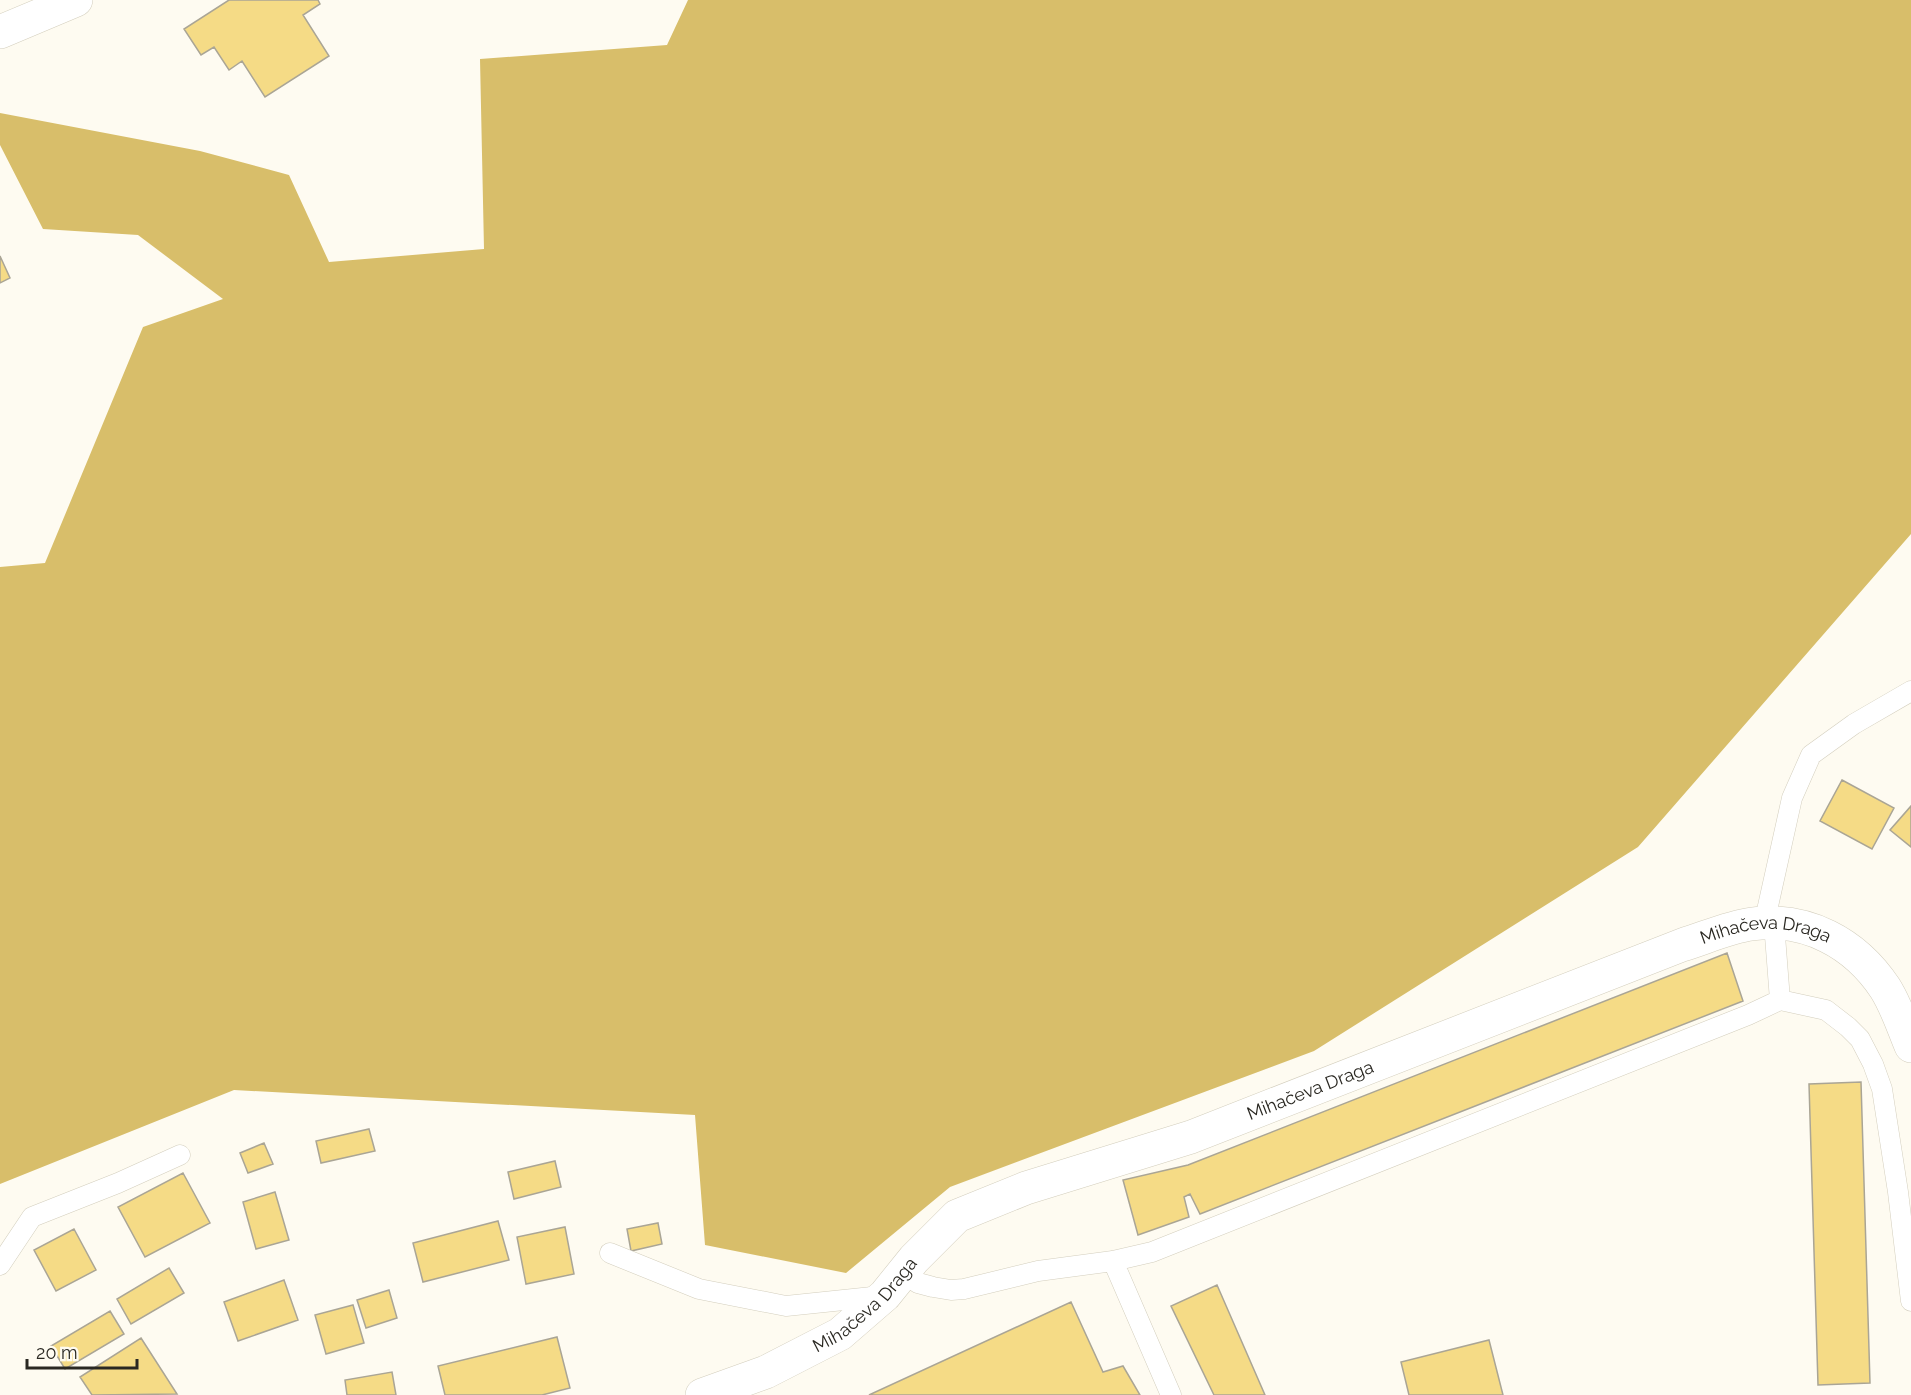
<svg xmlns="http://www.w3.org/2000/svg" width="1911" height="1395" viewBox="0 0 1911 1395" font-family="Raleway,sans-serif">
<rect width="100%" height="100%" fill="#fefbf1"/>
<!-- forest -->
<path fill="#d8be6a" d="M688,0H1911V534L1638,847L1314,1051L950,1187L846,1273L705,1245L695,1115L234,1090L0,1184V567L45,563L143,327L223,299L138,235L43,229L0,145V113L200,151L289,175L329,262L484,249L480,59L667,45Z"/>
<!-- building -->
<path fill="#f5db86" stroke="#aaa595" stroke-width="1.5" d="M229,0H318L320,4L303,15L329,56L265,97L242,61L229,70L214,47L201,55L184,29Z
M0,256L10,278L0,283Z
M1842,780L1894,808L1872,849L1820,821Z
M1911,806V847L1890,830Z
M1727,953L1743,1001L1200,1214L1190,1194L1184,1197L1189,1217L1138,1235L1123,1180L1188,1165Z
M1861,1082L1870,1383L1818,1385L1809,1084Z
M369,1129L375,1151L321,1163L316,1141Z
M264,1143L273,1164L248,1173L240,1153Z
M555,1161L561,1187L514,1199L508,1172Z
M183,1173L210,1223L145,1257L118,1207Z
M275,1192L289,1240L256,1249L243,1202Z
M498,1221L509,1260L423,1282L413,1243Z
M658,1223L662,1244L631,1251L627,1229Z
M565,1227L574,1274L526,1284L517,1237Z
M74,1229L96,1270L56,1291L34,1250Z
M169,1268L184,1293L131,1324L117,1299Z
M284,1280L298,1320L238,1341L224,1302Z
M1217,1285L1265,1395H1214L1171,1306Z
M389,1290L397,1318L366,1328L357,1300Z
M1071,1302L1103,1372L1123,1366L1140,1395H869Z
M353,1305L364,1343L326,1354L315,1315Z
M110,1311L124,1334L65,1369L51,1346Z
M557,1337L570,1388L542,1395H445L438,1366Z
M141,1338L177,1394L92,1395L80,1377Z
M1489,1340L1503,1395H1409L1401,1362Z
M392,1372L396,1395H347L345,1380Z"/>
<g fill="none" stroke-linecap="round" stroke-linejoin="round">
<!-- service casing -->
<g stroke="#d3cebd" stroke-width="21">
<path id="service" d="M1774,923L1780,1000L1826,1010L1848,1027L1860,1039L1873,1064L1882,1089L1898,1192L1911,1301
M1764,924L1792,798L1811,755L1854,724L1911,691
M610,1253L699,1289L786,1306L882,1296
M1113,1261L1171,1395
M0,1265L32,1217L118,1183L180,1155
M902,1273L918,1283L933,1287L951,1290L964,1289L1038,1271L1113,1261L1152,1252L1748,1015L1780,1000"/>
</g>
<!-- minor casing -->
<g stroke="#d3cebd" stroke-width="34">
<g id="minor">
<path d="M0,32L76,0"/>
<path id="s1" d="M702,1395L766,1372L840,1334L885,1295L914,1259L957,1216L1026,1188L1191,1137L1682,945C1705,938 1729,927 1752,924C1807,917 1855,943 1885,988C1896,1005 1903,1027 1911,1046"/>
</g>
</g>
<!-- service -->
<use href="#service" stroke="#fff" stroke-width="20"/>
<!-- minor -->
<use href="#minor" stroke="#fff" stroke-width="33"/>
</g>
<g text-anchor="middle" stroke-width="4.5" stroke-linejoin="round" paint-order="stroke">
<!-- street labels -->
<g font-size="18" fill="#2a2822" stroke="#fefbf1">
<text dy="6" stroke="none"><textPath href="#s1" startOffset="1179">Mihačeva Draga</textPath></text>
<text dy="6" stroke="none"><textPath href="#s1" startOffset="693">Mihačeva Draga</textPath></text>
<text dy="6" stroke="none"><textPath href="#s1" startOffset="189">Mihačeva Draga</textPath></text>
</g>
</g>
<!-- scale -->
<path d="M27 1359v9h110v-9" fill="none" stroke="#2a2822" stroke-width="3"/>
<text x="36" y="1359" font-size="18" fill="#2a2822" stroke="#fefbf1" stroke-width="4.5" paint-order="stroke">20 m</text>
</svg>
